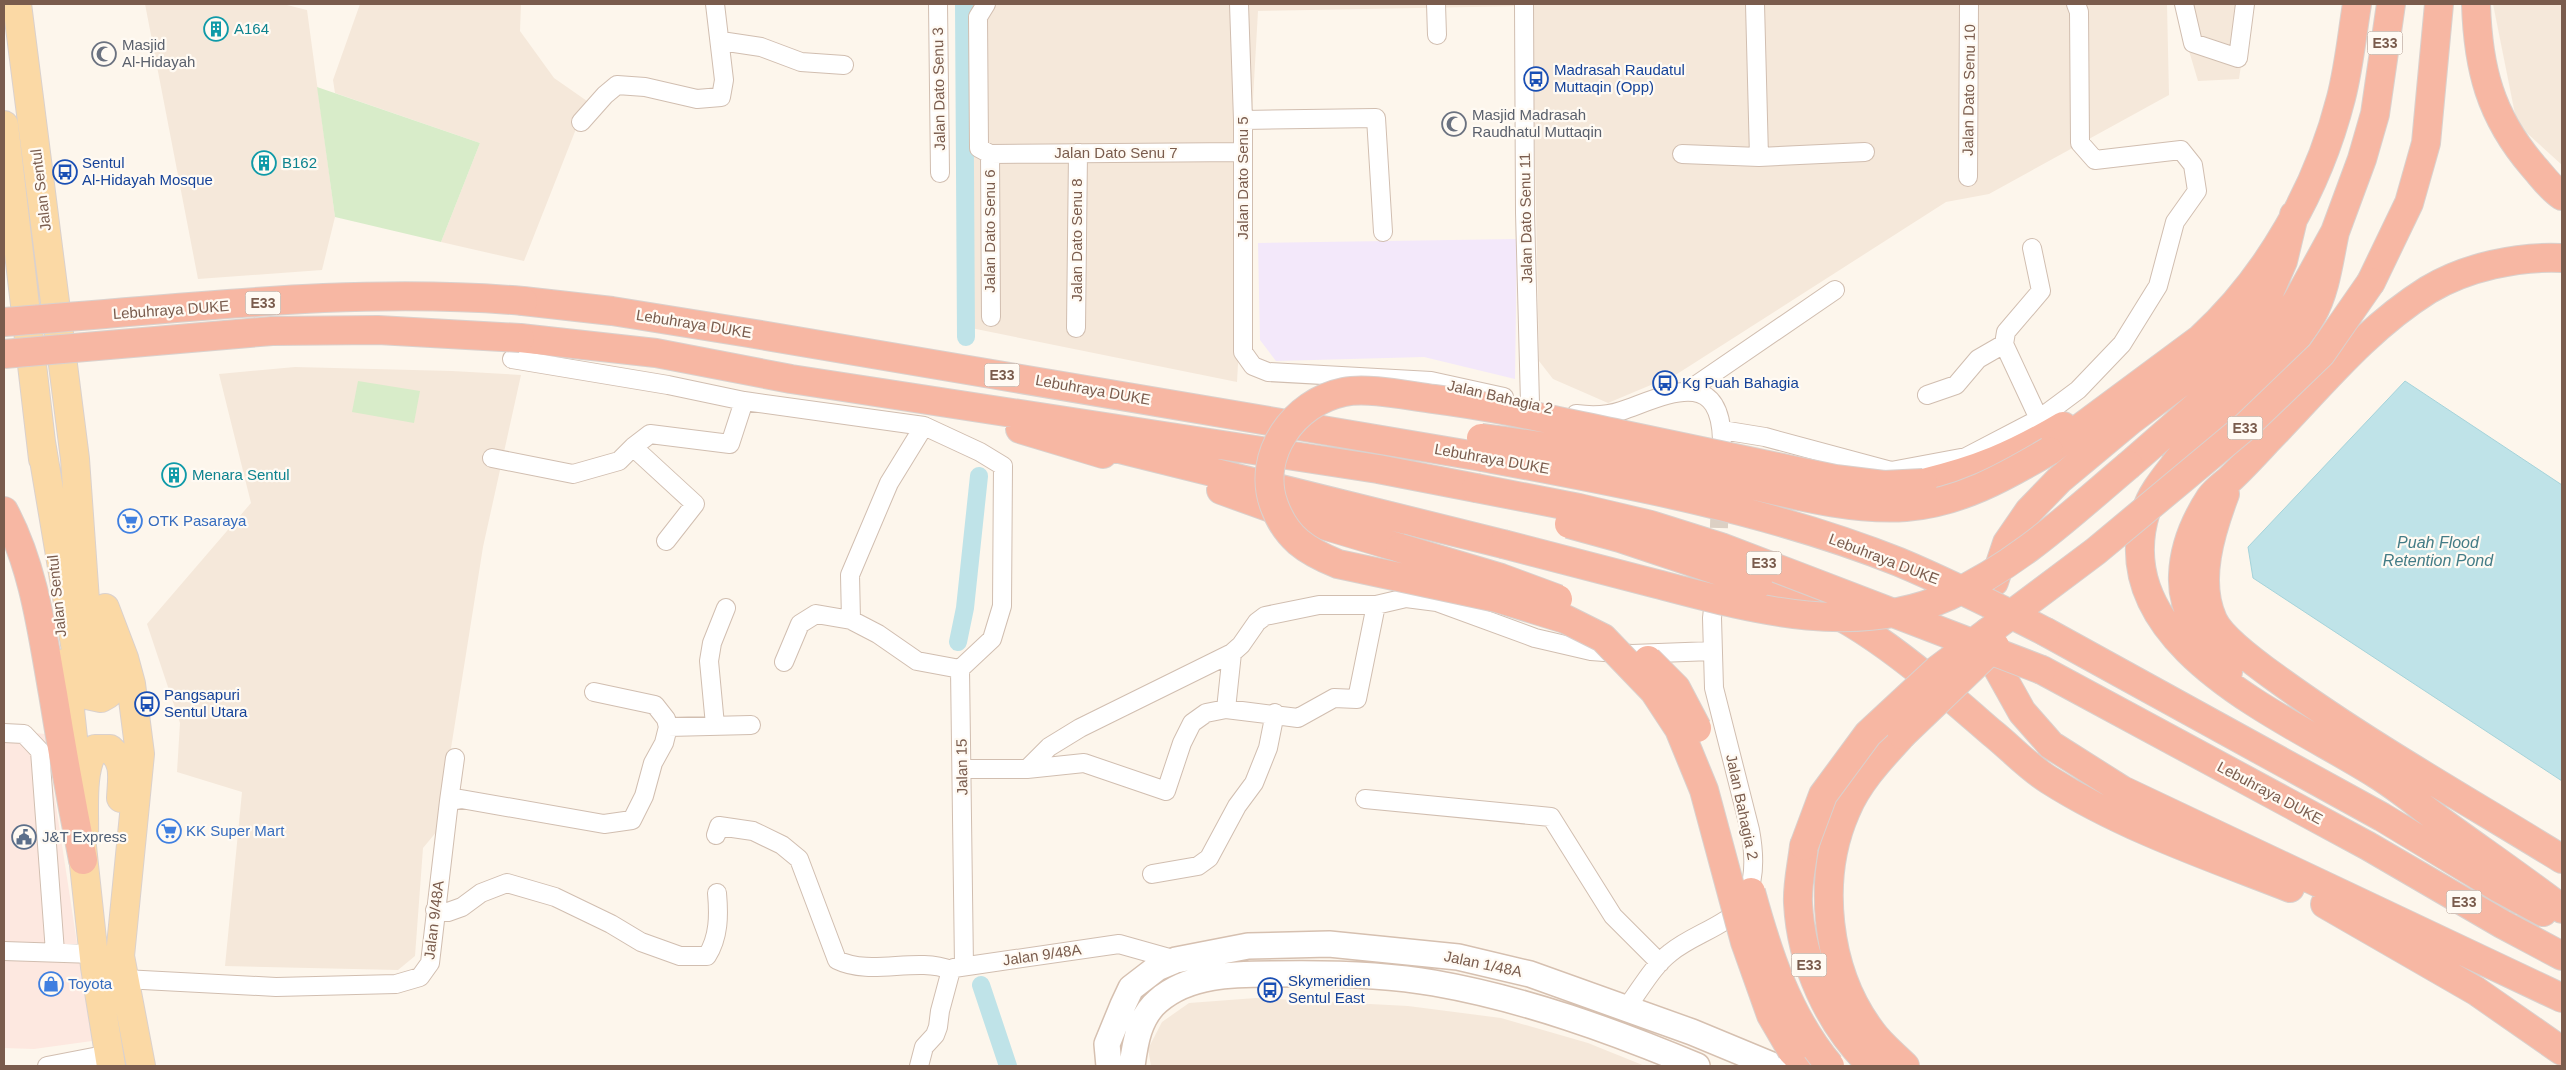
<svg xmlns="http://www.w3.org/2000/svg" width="2566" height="1070" viewBox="0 0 2566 1070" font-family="Helvetica,sans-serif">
<rect width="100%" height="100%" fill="#fdf6ec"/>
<!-- residential -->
<path fill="#f5e8da" d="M145,4H283L307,10L335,217L322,270L198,279Z
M360,4H521L520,31L554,78L587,101L524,261L441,242L480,143L335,93L333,80Z
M966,4H2167L2169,95L1989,194L1946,202L1677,374L1608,403L1553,379L1539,361L1532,6L1258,11L1237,382L971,328Z
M2175,4H2250L2239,79L2198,81Z
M2493,4H2562V165L2517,124Z
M295,367L452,371L521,375L483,547L438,830L423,848L415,956L398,970L225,966L242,792L177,772L180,723L147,624L251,503L219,374Z
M1256,998L1408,1006L1501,1018L1588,1043L1645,1066H1151L1148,1049L1162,1022L1189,1003Z"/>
<!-- commercial -->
<path fill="#fde8e0" d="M4,730L45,734L92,1041L34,1049L4,1048Z"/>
<!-- education -->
<path fill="#f3e8fa" d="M1517,239L1515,379L1424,357L1276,361L1260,340L1258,243Z"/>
<!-- green -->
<path fill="#d8ecc9" d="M317,87L480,143L441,242L335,217Z
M358,381L420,391L414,423L352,412Z"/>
<!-- water -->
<path fill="#bfe3e8" stroke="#a5d3da" d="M2405,381L2562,485V781L2253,578L2248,547Z"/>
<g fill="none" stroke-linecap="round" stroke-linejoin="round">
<!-- canal -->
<path stroke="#bfe3e8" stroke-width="18" d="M964,4L966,337
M958,642L965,608L979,476
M981,985L1008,1066"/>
<!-- minor-tunnel -->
<path stroke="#dcd0c4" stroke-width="18" stroke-dasharray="18 9" stroke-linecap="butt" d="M1718,555L1720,496"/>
<!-- minor casing -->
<g stroke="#d1beb0" stroke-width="20">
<path id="minor" d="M938,4L940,173
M986,4L978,17L979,148L990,154L1242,152
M1239,4L1243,120V352L1253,366L1268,372L1431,381L1504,397
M1436,4L1437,35
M1524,4L1525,213L1530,403
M1755,4L1759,157
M2184,4L2193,43L2238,58L2245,4
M721,41L761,47L801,62L844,65
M1243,120L1376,118L1383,232
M581,122L605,95L617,85L645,87L697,99L721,97L724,80L715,4
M990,154L991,317
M1682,154L1759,157L1865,152
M1968,177L1969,4
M2032,248L2041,291L2006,332L2004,344L2039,419
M1076,328L1078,153
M512,359L668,385L744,401L924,426
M1689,390L1835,290
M1927,395L1956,385L1978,359L2004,344
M1576,414C1591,416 1606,416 1621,411C1665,396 1720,365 1722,440
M1722,430L1765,437L1891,471L1966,457L2039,419L2078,390L2122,344L2158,286L2175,222L2197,191L2193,165L2181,150L2095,160L2080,143L2079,12L2076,4
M633,447L650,434L730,444L744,401
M492,458L573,474L619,461L633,447L695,504L666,541
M851,620L850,575L889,483L924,426L980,452L1003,466L1002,606L992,639L960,669L964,966
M784,662L800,624L816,614L851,620L878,634L917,661L960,669
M1226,709L1232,653
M715,725L709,661L712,643L726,608
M668,727L751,725
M4,733L24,734L40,751L55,952
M962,769H1027L1084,763L1166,791L1182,743L1192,723L1206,713L1226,709L1298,718L1334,698L1357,699L1376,605
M1027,769L1049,747L1080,728L1232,653L1241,645L1257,622L1265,616L1319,605H1376L1406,598L1437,602L1535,638L1591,651L1632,654L1712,651
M1365,799L1551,817L1613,916L1660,963
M449,801L455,758
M716,835L719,826L753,831L782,845L799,859L837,960C872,977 915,956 951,970
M1152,874L1198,866L1209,858L1237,806L1254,783L1268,748L1275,713
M435,910L448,912L462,907L481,893L507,883L555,897L611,924L641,942L680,956H707C719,937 719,915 717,893
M4,951L94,954
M124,979L276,987L396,984L420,977L430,963L449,801L461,799L604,824L632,820L644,796L653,763L664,743L668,727L666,719L655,705L594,692
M1627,1007C1640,990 1653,966 1670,953C1687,939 1708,932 1726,920C1757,900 1756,862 1750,830L1714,688L1712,618L1715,590
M47,1066L109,1054
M919,1066L924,1047L935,1035L938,1027L940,1011L951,970L954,968L1119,944L1176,960L1178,963"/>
</g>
<!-- secondary casing -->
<g stroke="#d6c0b0" stroke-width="28">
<path id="secondary" d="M1109,1066L1107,1044L1123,1005L1131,988L1157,968L1176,960L1248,946L1329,944L1458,957L1530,974L1692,1032L1774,1066
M1132,1066C1135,1043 1139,1017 1158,1001C1189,974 1233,974 1273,974C1326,973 1382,974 1434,983C1525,999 1613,1031 1697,1066"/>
</g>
<!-- primary casing -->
<g stroke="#dad1cd" stroke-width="30">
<path id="primary" d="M17,4L75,459L85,600L110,687L108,694L101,698L87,695L82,686L41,442
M4,125L43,459
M105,608L124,658L131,684L140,754L120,956L141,1066
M65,663L74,747
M81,837L95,967L111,1066
M84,837C85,812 80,769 95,749H110C126,762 122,778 121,798"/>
</g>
<!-- motorway casing -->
<g stroke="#dad1cd" stroke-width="30">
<path id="motorway" d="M2476,4C2478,68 2490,116 2533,166C2542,176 2550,188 2562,196
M2335,232C2329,259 2326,290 2312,315C2281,370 2215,408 2179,459C2167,475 2151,493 2146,511C2104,646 2288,718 2376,774C2399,788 2420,806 2442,822C2482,851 2523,879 2562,909
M2371,282L2409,203L2426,143L2439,4
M523,301L612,311L749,333L1482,457
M520,338L656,353L791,379L1378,469L1476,488
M1020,429L1103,454
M1087,441L1503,544
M2049,451L2200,339C2269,276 2318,188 2341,98C2349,67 2352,35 2357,4
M2129,465L2248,361L2280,324L2297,301L2335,232L2362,159L2375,114L2391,4
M1923,483C1978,470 2014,455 2063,426
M1221,490L1293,516L1400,548
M2225,494C2211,531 2195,581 2213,620C2222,640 2262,668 2280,681C2370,746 2468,801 2562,859
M4,511C34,567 42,632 53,694C62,750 72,805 83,860
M1994,582L2007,543L2029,511L2059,480L2131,420L2219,354L2253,316L2270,291L2283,261L2294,215
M1758,584C1845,602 1924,674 1991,732C2010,747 2028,767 2049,780C2123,827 2208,856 2290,888
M1988,632L1998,669L2022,712L2051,745L2122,790L2562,998
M2046,632L2382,817L2499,888L2543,912
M2042,670L2368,846L2502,924L2562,956
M2228,672C2204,645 2181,612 2183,575C2184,547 2195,521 2210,498C2215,491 2223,485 2229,480C2242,468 2254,455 2266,442C2318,389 2364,330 2428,290C2466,267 2518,256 2562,258
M1902,735C1881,758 1858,782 1846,811C1816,879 1826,971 1871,1031C1880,1044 1894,1055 1905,1066
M1804,846C1802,864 1797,885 1798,903C1801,963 1829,1025 1872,1066
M2325,904L2476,991L2562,1051
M1792,1051L1806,1066"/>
</g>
<!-- minor -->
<use href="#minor" stroke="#fff" stroke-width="18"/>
<!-- secondary -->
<use href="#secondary" stroke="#fff" stroke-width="25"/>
<!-- primary -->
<use href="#primary" stroke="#fbd9a5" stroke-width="28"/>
<!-- motorway -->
<use href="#motorway" stroke="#f7b7a3" stroke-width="28"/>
<!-- motorway-bridge casing -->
<g stroke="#dad1cd" stroke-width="30" stroke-linecap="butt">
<path id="motorway-bridge" d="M4,322C176,310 350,286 523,301
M4,354L272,331L378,330L520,338
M1481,438C1560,448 1638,461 1716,477C1778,490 1842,511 1906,507C1959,503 2005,477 2049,451
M1482,457C1622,483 1766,509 1899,562C1949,583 1997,607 2046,632
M1476,488L1579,508L1651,525L1721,547L2042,670
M1569,524L1620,538L1758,584
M1503,544C1555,558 1606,571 1657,584C1752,609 1855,638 1949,596C2018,565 2072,513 2129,465
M1400,548L1501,578L1558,599
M1648,660L1676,688L1697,728
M1902,735L1995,646
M1804,846L1823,795L1868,734L1937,670L2096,551L2246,426L2321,354L2371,282
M1751,892C1768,954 1788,1016 1830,1066
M1792,1051L1771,1015L1745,942L1704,790L1679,729L1654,691L1603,638L1565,619L1497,598L1338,564C1306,551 1286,538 1274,505C1256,455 1294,402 1344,392C1368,387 1409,396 1434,399C1497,407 1558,421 1620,434C1691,449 1763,464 1835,479L1884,485L1923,483"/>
</g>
<!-- motorway-bridge -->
<use href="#motorway-bridge" stroke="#f7b7a3" stroke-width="28"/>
</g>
<!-- icons -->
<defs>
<g id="building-ring" transform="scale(1.25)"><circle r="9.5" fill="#fffaf3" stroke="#0f9aa8" stroke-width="1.5"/><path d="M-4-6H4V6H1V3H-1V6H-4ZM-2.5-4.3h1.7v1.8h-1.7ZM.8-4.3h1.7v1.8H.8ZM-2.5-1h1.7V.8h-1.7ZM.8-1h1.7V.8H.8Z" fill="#0f9aa8"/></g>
<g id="mosque-ring" transform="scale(1.25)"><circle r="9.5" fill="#fffaf3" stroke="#6b7280" stroke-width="1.5"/><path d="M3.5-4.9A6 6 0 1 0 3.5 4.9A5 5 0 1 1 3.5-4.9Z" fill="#6b7280"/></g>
<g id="bus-ring" transform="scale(1.25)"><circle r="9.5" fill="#fffaf3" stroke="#1a4fb4" stroke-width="1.5"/><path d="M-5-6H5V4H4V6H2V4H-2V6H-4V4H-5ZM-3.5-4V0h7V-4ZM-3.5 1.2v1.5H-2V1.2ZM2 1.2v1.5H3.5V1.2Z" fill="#1a4fb4"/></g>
<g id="supermarket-ring" transform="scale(1.25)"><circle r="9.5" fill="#fffaf3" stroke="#3f7fe0" stroke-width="1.5"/><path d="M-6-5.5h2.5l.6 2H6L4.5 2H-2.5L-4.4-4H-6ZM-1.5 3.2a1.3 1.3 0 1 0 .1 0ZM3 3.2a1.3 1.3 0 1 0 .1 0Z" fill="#3f7fe0"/></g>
<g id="civic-ring" transform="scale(1.25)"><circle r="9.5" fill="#fffaf3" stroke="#5c6f8a" stroke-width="1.5"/><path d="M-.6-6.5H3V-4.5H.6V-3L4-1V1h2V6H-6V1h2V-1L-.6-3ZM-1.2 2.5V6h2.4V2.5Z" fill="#5c6f8a"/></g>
<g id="shop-ring" transform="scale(1.25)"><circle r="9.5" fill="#fffaf3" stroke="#3f7fe0" stroke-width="1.5"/><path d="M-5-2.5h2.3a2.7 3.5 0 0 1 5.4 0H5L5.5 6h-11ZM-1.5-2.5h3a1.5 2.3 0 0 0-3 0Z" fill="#3f7fe0"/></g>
</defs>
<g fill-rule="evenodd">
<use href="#building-ring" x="216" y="29"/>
<use href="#mosque-ring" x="104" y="54"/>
<use href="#bus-ring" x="1536" y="79"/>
<use href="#mosque-ring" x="1454" y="124"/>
<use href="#building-ring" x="264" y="163"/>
<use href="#bus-ring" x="65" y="172"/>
<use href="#bus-ring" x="1665" y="383"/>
<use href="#building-ring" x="174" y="475"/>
<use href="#supermarket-ring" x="130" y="521"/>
<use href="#bus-ring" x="147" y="704"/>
<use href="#supermarket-ring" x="169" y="831"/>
<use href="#civic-ring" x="24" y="837"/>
<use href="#shop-ring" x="51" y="984"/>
<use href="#bus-ring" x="1270" y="990"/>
</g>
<g text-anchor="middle" stroke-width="4.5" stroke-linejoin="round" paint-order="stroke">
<!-- shield labels -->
<g fill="#fffaf3" stroke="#a28b7f" stroke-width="1">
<rect x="2367.5" y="31.5" width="35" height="23" rx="4"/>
<rect x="245.5" y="291.5" width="35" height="23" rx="4"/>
<rect x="984.5" y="363.5" width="35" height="23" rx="4"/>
<rect x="2227.5" y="416.5" width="35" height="23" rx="4"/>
<rect x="1746.5" y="551.5" width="35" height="23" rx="4"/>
<rect x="2446.5" y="890.5" width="35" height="23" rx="4"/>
<rect x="1791.5" y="953.5" width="35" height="23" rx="4"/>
</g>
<g font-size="14" font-weight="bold" fill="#7a5c4d">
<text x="2385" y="48">E33</text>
<text x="263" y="308">E33</text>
<text x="1002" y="380">E33</text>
<text x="2245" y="433">E33</text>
<text x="1764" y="568">E33</text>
<text x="2464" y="907">E33</text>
<text x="1809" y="970">E33</text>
</g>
<!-- culture labels -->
<g font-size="15" fill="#0d838f" stroke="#fffaf3" text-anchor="start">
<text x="234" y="34">A164</text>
<text x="282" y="168">B162</text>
<text x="192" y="480">Menara Sentul</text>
</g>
<!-- worship labels -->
<g font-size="15" fill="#5b616d" stroke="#fffaf3" text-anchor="start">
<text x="122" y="50">Masjid<tspan x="122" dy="17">Al-Hidayah</tspan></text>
<text x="1472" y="120">Masjid Madrasah<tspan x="1472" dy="17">Raudhatul Muttaqin</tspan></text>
</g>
<!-- transit labels -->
<g font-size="15" fill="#164399" stroke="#fffaf3" text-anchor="start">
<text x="1554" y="75">Madrasah Raudatul<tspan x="1554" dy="17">Muttaqin (Opp)</tspan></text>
<text x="82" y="168">Sentul<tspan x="82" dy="17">Al-Hidayah Mosque</tspan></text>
<text x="1682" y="388">Kg Puah Bahagia</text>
<text x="164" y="700">Pangsapuri<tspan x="164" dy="17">Sentul Utara</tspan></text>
<text x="1288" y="986">Skymeridien<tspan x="1288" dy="17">Sentul East</tspan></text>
</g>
<!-- street labels -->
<g font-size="15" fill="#7a5c4d" stroke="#fffaf3">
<text transform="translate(939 89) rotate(-91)" y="5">Jalan Dato Senu 3</text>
<text transform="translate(1969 90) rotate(-89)" y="5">Jalan Dato Senu 10</text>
<text x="1116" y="158">Jalan Dato Senu 7</text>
<text transform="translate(1243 178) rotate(-90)" y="5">Jalan Dato Senu 5</text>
<text transform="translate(41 190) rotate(-97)" y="5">Jalan Sentul</text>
<text transform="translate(1526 218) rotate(-91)" y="5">Jalan Dato Senu 11</text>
<text transform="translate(990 231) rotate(-90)" y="5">Jalan Dato Senu 6</text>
<text transform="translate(1077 240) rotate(-90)" y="5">Jalan Dato Senu 8</text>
<text transform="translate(171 310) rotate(-4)" y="5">Lebuhraya DUKE</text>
<text transform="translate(694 324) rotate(9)" y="5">Lebuhraya DUKE</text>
<text transform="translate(1093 390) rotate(10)" y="5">Lebuhraya DUKE</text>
<text transform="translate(1500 397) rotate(13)" y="5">Jalan Bahagia 2</text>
<text transform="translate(1492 459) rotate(10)" y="5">Lebuhraya DUKE</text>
<text transform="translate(1884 559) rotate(21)" y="5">Lebuhraya DUKE</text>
<text transform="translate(57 596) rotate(-96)" y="5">Jalan Sentul</text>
<text transform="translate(962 767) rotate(-91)" y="5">Jalan 15</text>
<text transform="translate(2270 793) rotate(28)" y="5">Lebuhraya DUKE</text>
<text transform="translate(1742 807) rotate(78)" y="5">Jalan Bahagia 2</text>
<text transform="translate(434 920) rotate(-83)" y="5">Jalan 9/48A</text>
<text transform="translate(1042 955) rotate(-8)" y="5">Jalan 9/48A</text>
<text transform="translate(1483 964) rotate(12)" y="5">Jalan 1/48A</text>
</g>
<!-- shop labels -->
<g font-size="15" fill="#366cbe" stroke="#fffaf3" text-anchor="start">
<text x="148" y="526">OTK Pasaraya</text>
<text x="186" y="836">KK Super Mart</text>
<text x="68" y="989">Toyota</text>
</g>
<!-- service labels -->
<g font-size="15" fill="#4e5e75" stroke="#fffaf3" text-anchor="start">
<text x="42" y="842">J&amp;T Express</text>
</g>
<!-- water labels -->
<g font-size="16" font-style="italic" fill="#437c86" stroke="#fffaf3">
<text x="2438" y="548">Puah Flood<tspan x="2438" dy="18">Retention Pond</tspan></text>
</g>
</g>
<!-- border -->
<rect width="2566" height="1070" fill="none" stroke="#7a5c4d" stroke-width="10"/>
</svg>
